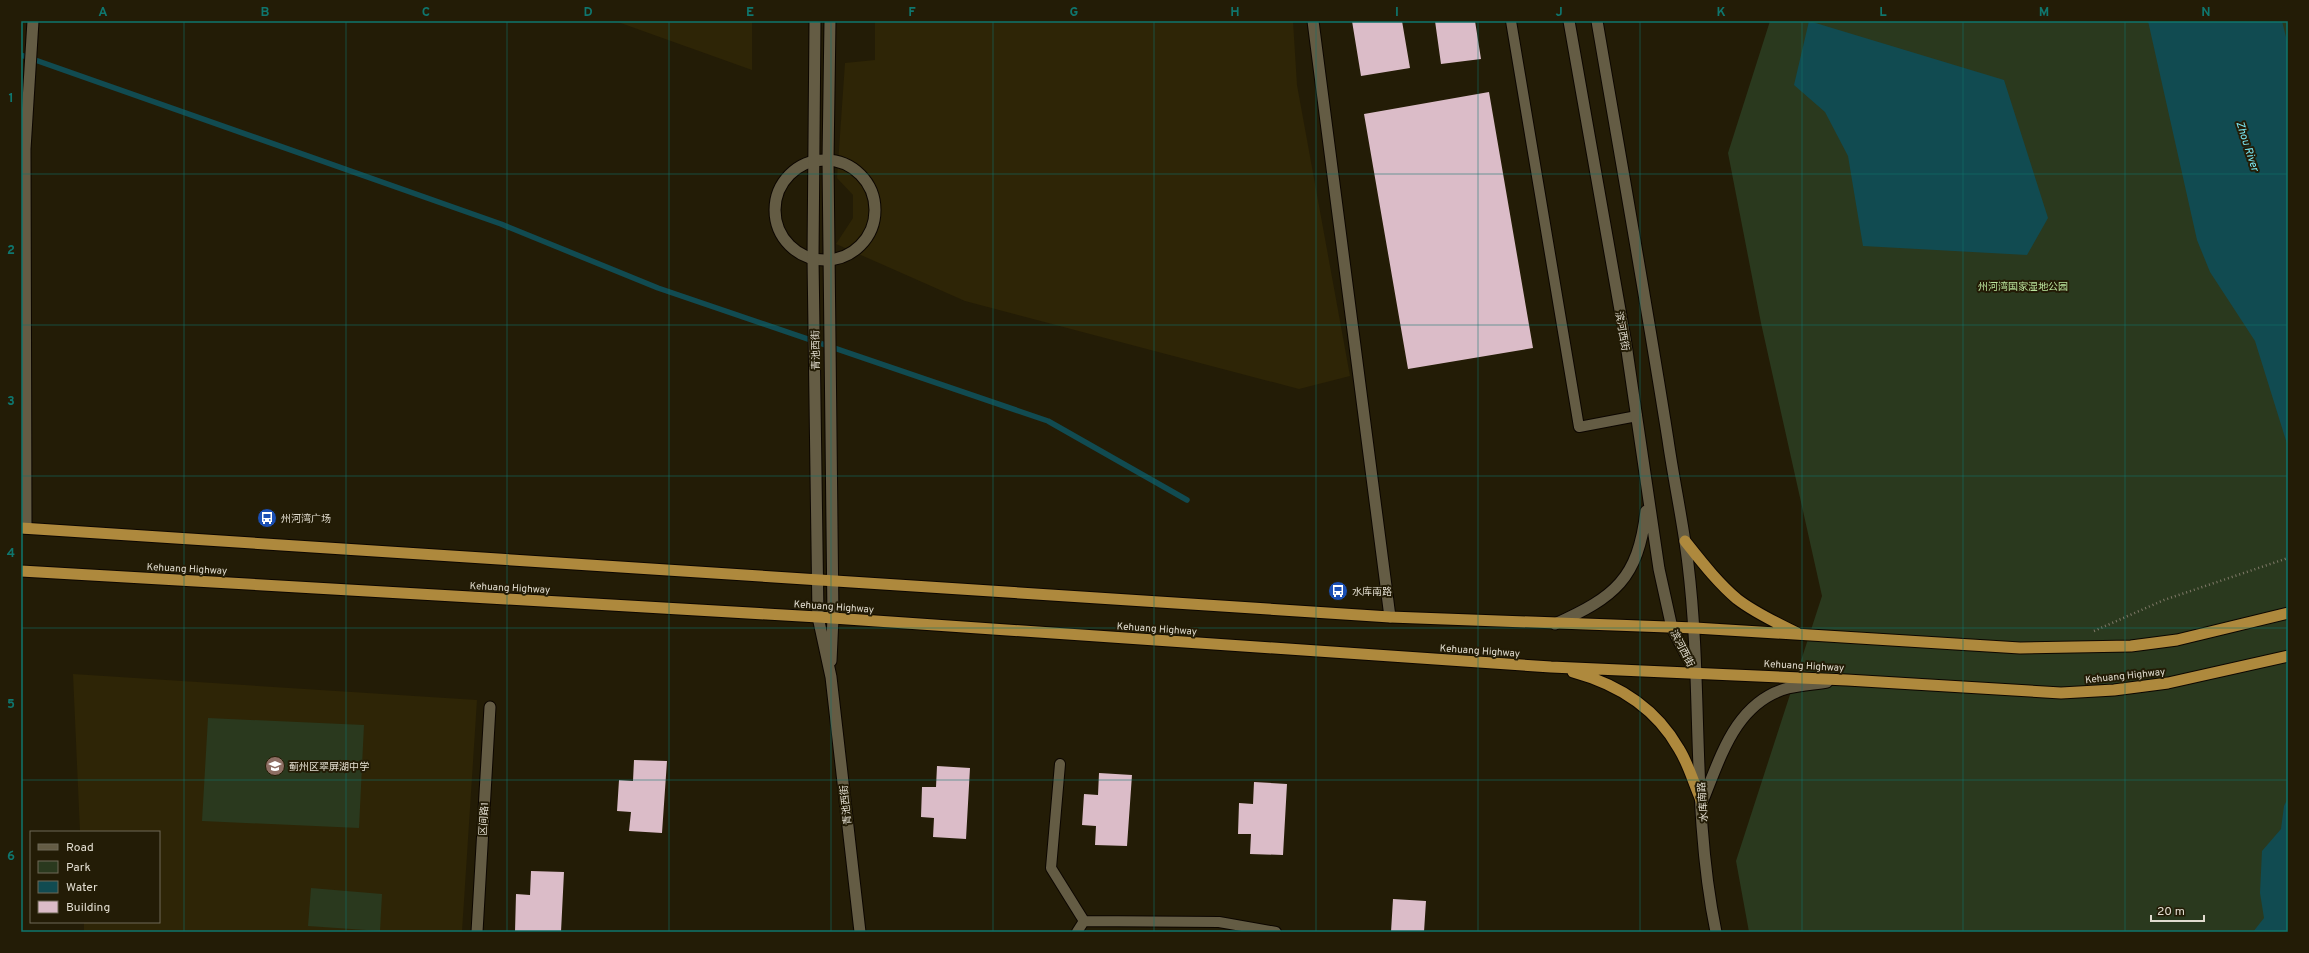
<svg xmlns="http://www.w3.org/2000/svg" width="2309" height="953" viewBox="0 0 2309 953" font-family="Overpass,'Noto Sans SC',sans-serif">
<rect width="100%" height="100%" fill="#231c06"/>
<!-- built -->
<path fill="#2e2506" d="M615,21H752V70Z
M875,21H1293L1297,85L1350,376L1299,389L965,301L836,244L853,218V195L837,178L845,63L875,60Z
M73,674L477,700L462,932H84V922H159V832H80Z"/>
<!-- green -->
<path fill="#2a391e" d="M1770,21H2288V932H1749L1736,861L1822,596L1761,323L1728,153Z
M208,718L364,725L359,828L202,821Z
M311,888L382,894L380,931L308,926Z"/>
<!-- water -->
<path fill="#114b51" d="M1809,21L2004,80L2048,218L2027,255L1863,246L1848,156L1825,112L1794,85Z
M2148,21H2282L2288,45V447L2255,341L2210,272L2197,240Z
M2288,798V932H2253L2264,918L2260,893L2262,851L2281,829L2284,806Z"/>
<g fill="none" stroke-linecap="round" stroke-linejoin="round">
<!-- stream -->
<path stroke="#114b51" stroke-width="5.5" d="M21,55L501,224L658,288L1048,421L1187,500"/>
</g>
<!-- building -->
<path fill="#dbbcc8" d="M1352,21H1402L1410,68L1361,76Z
M1435,21H1475L1481,59L1441,64Z
M1489,92L1533,348L1408,369L1364,114Z
M634,760L667,761L662,833L629,831L631,812L617,811L619,780L633,781Z
M937,766L970,768L966,839L933,837L934,818L921,817L922,787H936Z
M1099,773L1132,775L1127,846L1095,845L1096,826L1082,825L1084,794L1098,795Z
M1254,782L1287,784L1283,855L1250,854L1251,834H1238L1239,803L1253,804Z
M531,871L564,872L561,932H515L516,894L530,895Z
M1393,899L1426,901L1424,932H1391Z"/>
<g fill="none" stroke-linecap="round" stroke-linejoin="round">
<!-- service casing -->
<g stroke="#0c0600" stroke-width="12">
<path id="service" d="M1511,21L1579,427L1637,416
M1060,764L1051,868L1084,921L1077,932
M1084,921L1219,922L1276,932"/>
</g>
<!-- minor casing -->
<g stroke="#0c0600" stroke-width="13">
<path id="minor" d="M1313,21L1390,617
M775 210a50 50 0 1 1 100 0a50 50 0 1 1-100 0Z
M477,932L490,707"/>
</g>
<!-- tertiary casing -->
<g stroke="#0c0600" stroke-width="13">
<path id="tertiary" d="M815,21L813,258L818,617L831,677L860,932
M830,21L828,160L833,618L831,661
M26,528L25,149L33,21"/>
</g>
<!-- secondary casing -->
<g stroke="#0c0600" stroke-width="13">
<path id="secondary" d="M1569,21L1626,344L1659,569L1672,628L1694,670
M1597,21C1621,161 1646,300 1668,440C1674,482 1683,522 1688,564C1703,686 1691,811 1716,932
M1555,624C1615,597 1638,579 1646,511
M1703,800C1721,756 1736,702 1788,688C1801,685 1815,684 1827,682"/>
</g>
<!-- trunk casing -->
<g stroke="#0c0600" stroke-width="13">
<path id="trunk" d="M21,528L1390,617L1695,628L2020,648L2131,646L2177,640L2288,613
M1685,541C1701,561 1717,582 1737,599C1755,613 1777,623 1797,633
M21,571L818,617L1551,667L1847,680L2061,693L2114,690L2168,683L2288,656
M1573,672C1617,684 1656,708 1679,749C1689,765 1694,785 1702,802"/>
</g>
<!-- path -->
<path stroke="#807a69" stroke-width="2.5" stroke-dasharray="1 3" stroke-linecap="butt" d="M2094,631L2164,600L2288,558"/>
<!-- service -->
<use href="#service" stroke="#645c44" stroke-width="10"/>
<!-- minor -->
<use href="#minor" stroke="#645c44" stroke-width="11"/>
<!-- tertiary -->
<use href="#tertiary" stroke="#645c44" stroke-width="11"/>
<!-- secondary -->
<use href="#secondary" stroke="#645c44" stroke-width="11"/>
<!-- trunk -->
<use href="#trunk" stroke="#ae893d" stroke-width="11"/>
</g>
<!-- grid -->
<path fill="none" stroke="#0f766e" stroke-width="1" stroke-opacity="0.55" d="M184,21V932M346,21V932M507,21V932M669,21V932M831,21V932M993,21V932M1154,21V932M1316,21V932M1478,21V932M1640,21V932M1802,21V932M1963,21V932M2125,21V932M21,174H2288M21,325H2288M21,476H2288M21,628H2288M21,780H2288"/>
<!-- icons -->
<defs>
<g id="bus-disc" transform="scale(1)"><circle r="9.5" fill="#1a4fb4" stroke="#231c06"/><path d="M-5-6H5V4H4V6H2V4H-2V6H-4V4H-5ZM-3.5-4V0h7V-4ZM-3.5 1.2v1.5H-2V1.2ZM2 1.2v1.5H3.5V1.2Z" fill="#fff"/></g>
<g id="school-disc" transform="scale(1)"><circle r="9.5" fill="#8d6e63" stroke="#231c06"/><path d="M0-5L7-2L0 1L-7-2ZM-4 1L0 2.5L4 1V4Q0 6-4 4Z" fill="#fff"/></g>
</defs>
<g fill-rule="evenodd">
<use href="#bus-disc" x="267" y="518"/>
<use href="#bus-disc" x="1338" y="591"/>
<use href="#school-disc" x="275" y="766"/>
</g>
<g text-anchor="middle" stroke-width="4" stroke-linejoin="round" paint-order="stroke">
<!-- park labels -->
<g font-size="10" fill="#bae39d" stroke="#231c06">
<text x="2023" y="290">州河湾国家湿地公园</text>
</g>
<!-- street labels -->
<g font-size="10" fill="#e1dccf" stroke="#231c06">
<text transform="translate(1623 331) rotate(80)" y="4">滨河西街</text>
<text transform="translate(815 350) rotate(-91)" y="4">青池西街</text>
<text transform="translate(187 568) rotate(3)" y="4">Kehuang Highway</text>
<text transform="translate(510 587) rotate(3)" y="4">Kehuang Highway</text>
<text transform="translate(834 606) rotate(4)" y="4">Kehuang Highway</text>
<text transform="translate(1157 628) rotate(4)" y="4">Kehuang Highway</text>
<text transform="translate(1683 648) rotate(63)" y="4">滨河西街</text>
<text transform="translate(1480 650) rotate(4)" y="4">Kehuang Highway</text>
<text transform="translate(1804 665) rotate(3)" y="4">Kehuang Highway</text>
<text transform="translate(2125 675) rotate(-6)" y="4">Kehuang Highway</text>
<text transform="translate(1702 802) rotate(-94)" y="4">水库南路</text>
<text transform="translate(845 805) rotate(-96)" y="4">青池西街</text>
<text transform="translate(483 819) rotate(-87)" y="4">区间路1</text>
</g>
<!-- poi labels -->
<g font-size="10" fill="#e1dccf" stroke="#231c06" text-anchor="start">
<text x="281" y="522">州河湾广场</text>
<text x="1352" y="595">水库南路</text>
<text x="289" y="770">蓟州区翠屏湖中学</text>
</g>
<!-- water labels -->
<g font-size="11" font-style="italic" fill="#7be9f5" stroke="#231c06">
<text transform="translate(2248 146) rotate(72)" y="4">Zhou River</text>
</g>
</g>
<!-- border -->
<rect width="2309" height="953" fill="none" stroke="#231c06" stroke-width="44"/>
<!-- legend -->
<rect x="30" y="831" width="130" height="92" fill="#231c06" stroke="#6f6956"/>
<rect x="38" y="844" width="20" height="6" fill="#645c44" stroke="#6f6956"/>
<text x="66" y="851" font-size="12" fill="#e1dccf">Road</text>
<rect x="38" y="861" width="20" height="12" fill="#2a391e" stroke="#6f6956"/>
<text x="66" y="871" font-size="12" fill="#e1dccf">Park</text>
<rect x="38" y="881" width="20" height="12" fill="#114b51" stroke="#6f6956"/>
<text x="66" y="891" font-size="12" fill="#e1dccf">Water</text>
<rect x="38" y="901" width="20" height="12" fill="#dbbcc8" stroke="#6f6956"/>
<text x="66" y="911" font-size="12" fill="#e1dccf">Building</text>
<!-- scale -->
<path d="M2151 915v6h53v-6" fill="none" stroke="#e1dccf" stroke-width="2"/>
<text x="2157" y="915" font-size="12" fill="#e1dccf" stroke="#231c06" stroke-width="3" paint-order="stroke">20 m</text>
<rect x="22" y="22" width="2265" height="909" fill="none" stroke="#0f766e" stroke-width="1.5"/>
<g font-size="13" text-anchor="middle" font-weight="bold" fill="#0f766e">
<text x="103" y="16">A</text>
<text x="265" y="16">B</text>
<text x="426" y="16">C</text>
<text x="588" y="16">D</text>
<text x="750" y="16">E</text>
<text x="912" y="16">F</text>
<text x="1074" y="16">G</text>
<text x="1235" y="16">H</text>
<text x="1397" y="16">I</text>
<text x="1559" y="16">J</text>
<text x="1721" y="16">K</text>
<text x="1883" y="16">L</text>
<text x="2044" y="16">M</text>
<text x="2206" y="16">N</text>
<text x="11" y="102">1</text>
<text x="11" y="254">2</text>
<text x="11" y="405">3</text>
<text x="11" y="557">4</text>
<text x="11" y="708">5</text>
<text x="11" y="860">6</text>
</g>
</svg>
